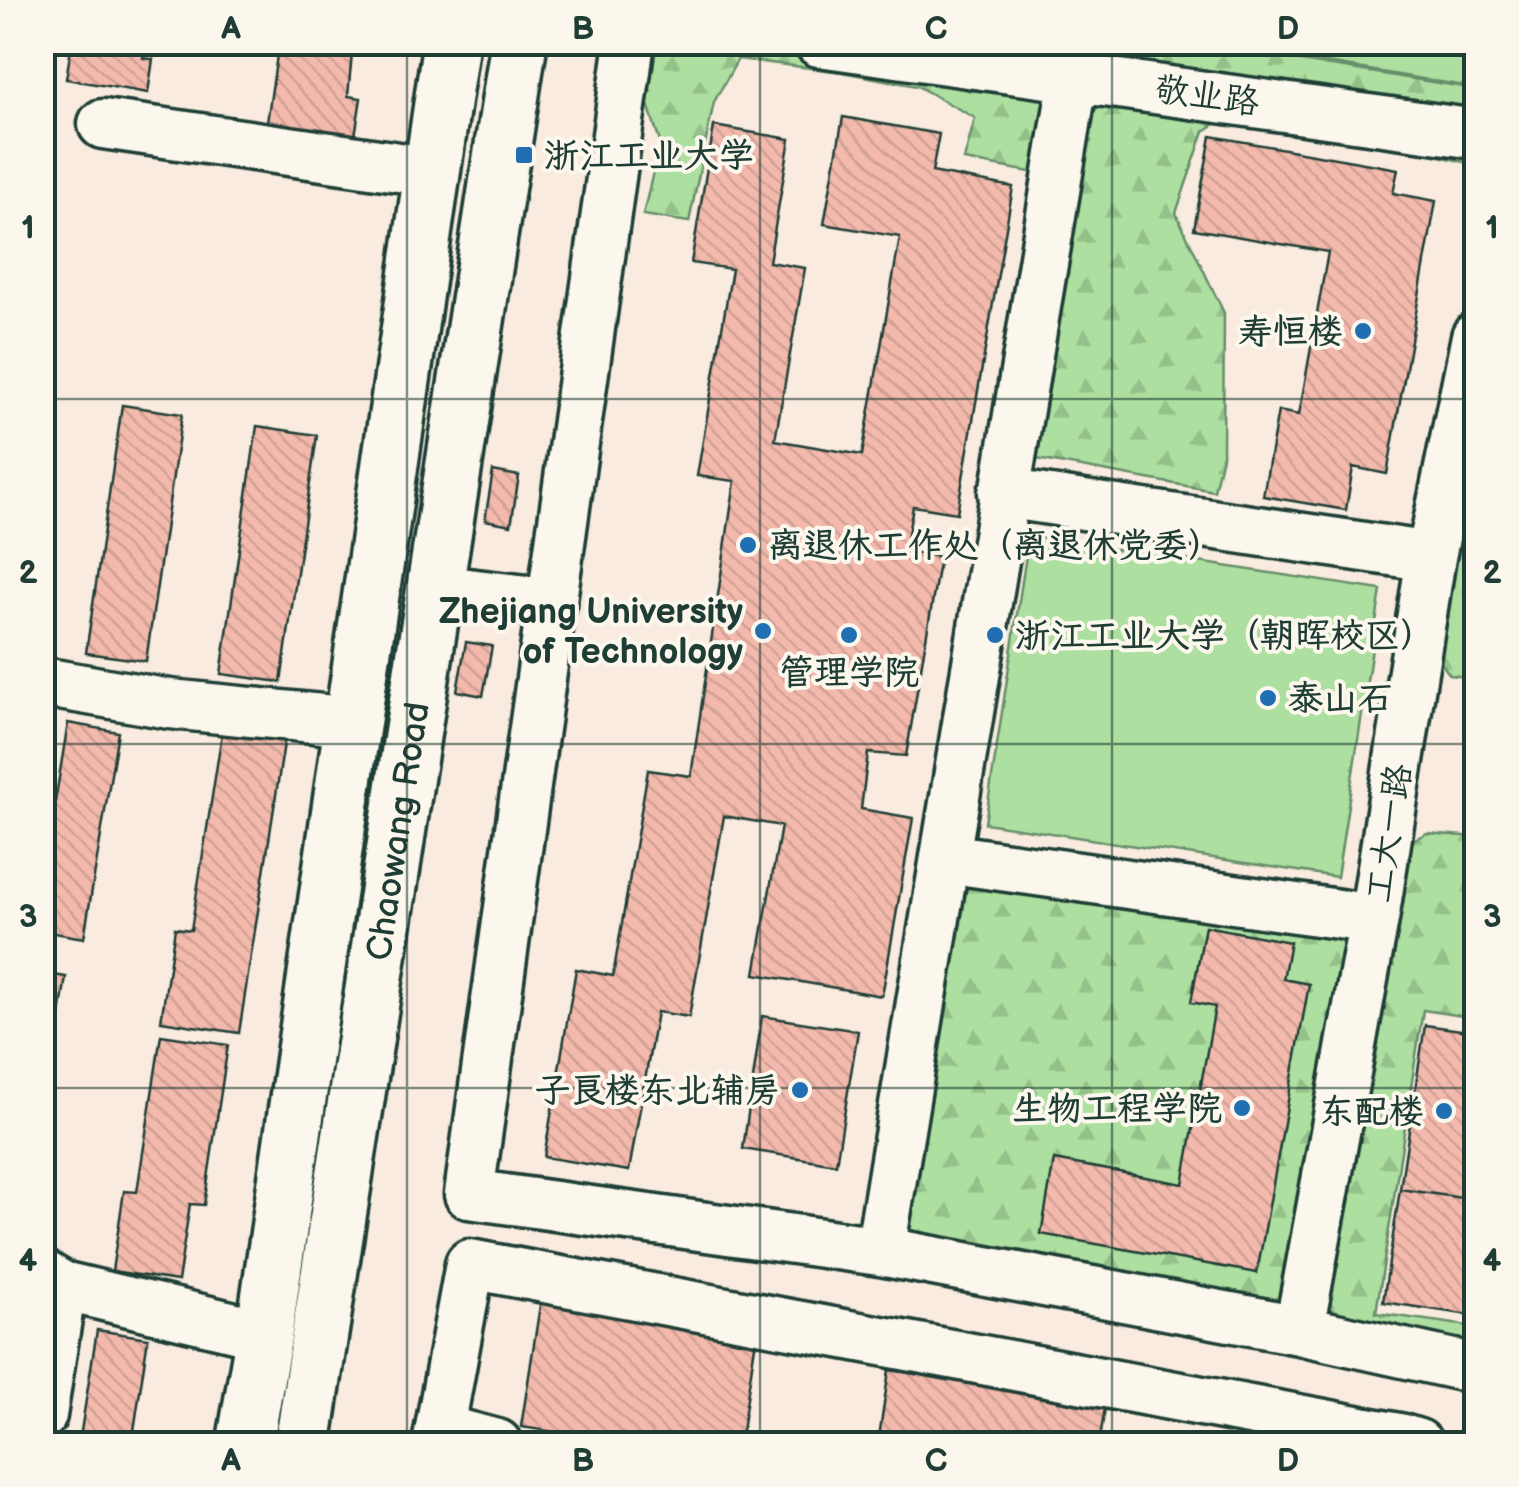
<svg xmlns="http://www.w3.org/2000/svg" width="1519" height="1487" viewBox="0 0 1519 1487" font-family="'Balsamiq Sans','LXGW WenKai TC',sans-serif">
<defs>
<pattern id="forest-firs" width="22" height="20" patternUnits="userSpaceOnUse" patternTransform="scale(2.5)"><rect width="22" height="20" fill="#addfa0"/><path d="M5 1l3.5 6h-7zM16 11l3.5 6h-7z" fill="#94c08a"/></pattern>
<pattern id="building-back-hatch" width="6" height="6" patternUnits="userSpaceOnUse" patternTransform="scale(2.5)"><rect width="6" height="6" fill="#f3b9ac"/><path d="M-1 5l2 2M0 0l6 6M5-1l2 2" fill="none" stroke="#d0a095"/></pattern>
</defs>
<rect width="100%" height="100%" fill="#f9ebdf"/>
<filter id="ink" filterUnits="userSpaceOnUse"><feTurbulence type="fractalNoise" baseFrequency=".01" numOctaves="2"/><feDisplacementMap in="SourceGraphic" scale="20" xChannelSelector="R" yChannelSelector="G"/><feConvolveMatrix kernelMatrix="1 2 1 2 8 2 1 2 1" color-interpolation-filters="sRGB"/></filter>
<g filter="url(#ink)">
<!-- grass -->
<path fill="#addfa0" stroke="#668e6a" stroke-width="2.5" d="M1209,43H1476V88Z
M1029,536L1381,590L1337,877L985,823Z"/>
<!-- forest -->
<path fill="url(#forest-firs)" stroke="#668e6a" stroke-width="2.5" d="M653,43H1189L1476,89V165L1374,140L1228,116L1204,131L1176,213L1224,313L1223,452L1214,491L1037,459L1075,180L964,160L975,118L917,86L842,72L738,59L714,102L689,222L643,215L660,142L646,98Z
M1476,408V678L1450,675L1420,634Z
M1427,833L1476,837V1018L1423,1010L1376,1313L1476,1327V1369L880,1251L945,858L1374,919L1385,854Z"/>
<!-- building -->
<path fill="url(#building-back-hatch)" stroke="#1f3d34" stroke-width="2.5" d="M72,42H146L143,58L153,59L148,93L66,79Z
M279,42H353L348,96L361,98L355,136L267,122Z
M843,117L939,134L932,172L1013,187L957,513L913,506L905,551L940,557L906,756L868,753L861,809L913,818L882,996L755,974L781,826L724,816L689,1017L657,1012L629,1171L544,1157L576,969L613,976L648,770L691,776L735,481L697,476L732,269L691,263L714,126L790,139L769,262L805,268L775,440L862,455L900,237L824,224Z
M1211,136L1398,169L1393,193L1436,201L1387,474L1353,467L1346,510L1263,496L1278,411L1299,415L1328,252L1194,229Z
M122,405L182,414L146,661L86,653Z
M257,426L317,435L281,682L221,674Z
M493,471L519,476L511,525L485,520Z
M466,642L492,646L483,696L457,691Z
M225,714L287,724L239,1033L161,1021L175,928L191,930Z
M68,723L118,732L84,938L42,931V881Z
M1205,926L1290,942L1283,979L1309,984L1257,1273L1041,1234L1054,1160L1183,1184L1215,1007L1191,1002Z
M42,973L66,977L42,1129Z
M762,1016L858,1031L836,1164L743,1149Z
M1425,1025L1476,1032V1200L1400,1189Z
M161,1035L228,1045L204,1205L190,1204L178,1281L112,1271L124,1191L137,1192Z
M1400,1189L1476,1200V1316L1383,1302Z
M541,1299L757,1332L740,1444H636L521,1427Z
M97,1330L148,1338L132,1444H79Z
M889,1370L1106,1402L1099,1444H878Z"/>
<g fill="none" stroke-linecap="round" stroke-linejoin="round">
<!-- minor casing -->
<g stroke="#1f3d34" stroke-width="55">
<path id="minor" d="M630,42L469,1194L880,1251L1299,1330L1476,1369
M819,42L1476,134
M103,124L433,172
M1003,493L1431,557
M434,589L552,603
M42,682L170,704L353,722
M945,858L1374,919
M880,1251L1074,76
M42,1274L62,1286L264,1334
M1299,1330L1374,919L1431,557L1476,337
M42,1415L62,1286
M440,1429L497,1444
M437,1444L470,1264L1399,1438L1418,1444"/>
</g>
<!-- major casing -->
<g stroke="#1f3d34" stroke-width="62">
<g id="major">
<path d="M245,1444L264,1334L451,42"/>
<path id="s1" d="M303,1444L519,42"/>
</g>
</g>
<!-- minor -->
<use href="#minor" stroke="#fbf7ec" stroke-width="48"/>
<!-- major -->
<use href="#major" stroke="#fbf7ec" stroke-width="55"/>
</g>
</g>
<!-- grid -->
<path fill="none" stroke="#1f3d34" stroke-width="2.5" stroke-opacity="0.55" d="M407,42V1444M760,42V1444M1112,42V1444M42,399H1476M42,744H1476M42,1088H1476"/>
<!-- markers -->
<g fill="#1f6fb2" stroke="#fbf7ec" stroke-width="4">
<rect x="514" y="145" width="20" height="20" rx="5"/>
<circle cx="1363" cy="331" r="10"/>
<circle cx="748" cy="545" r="10"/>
<circle cx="763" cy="631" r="10"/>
<circle cx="849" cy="635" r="10"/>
<circle cx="995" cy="635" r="10"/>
<circle cx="1268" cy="698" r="10"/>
<circle cx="800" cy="1090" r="10"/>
<circle cx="1242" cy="1108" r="10"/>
<circle cx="1444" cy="1111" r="10"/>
</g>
<g text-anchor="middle" stroke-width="8" stroke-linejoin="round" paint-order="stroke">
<!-- street labels -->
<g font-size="35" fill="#1f3d34" stroke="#fbf7ec">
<text transform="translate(1207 95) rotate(8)" y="12">敬业路</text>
<text dy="12" stroke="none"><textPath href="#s1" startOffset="620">Chaowang Road</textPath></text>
<text transform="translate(1388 833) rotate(-81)" y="12">工大一路</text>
</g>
<!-- poi labels -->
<g font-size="35" font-weight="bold" fill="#1f3d34" stroke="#fbf7ec" text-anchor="end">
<text x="544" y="167" text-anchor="start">浙江工业大学</text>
<text x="1343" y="343">寿恒楼</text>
<text x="768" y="557" text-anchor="start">离退休工作处（离退休党委）</text>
<text x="743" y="623">Zhejiang University<tspan x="743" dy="40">of Technology</tspan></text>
<text x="1015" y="647" text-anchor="start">浙江工业大学（朝晖校区）</text>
<text x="849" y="684" text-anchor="middle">管理学院</text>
<text x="1288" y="710" text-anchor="start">泰山石</text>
<text x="780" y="1102">子良楼东北辅房</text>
<text x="1222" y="1120">生物工程学院</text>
<text x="1424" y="1123">东配楼</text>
</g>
</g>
<!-- margin -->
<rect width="1519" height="1487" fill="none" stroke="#fbf7ec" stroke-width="110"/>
<rect x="55" y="55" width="1409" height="1377" fill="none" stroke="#1f3d34" stroke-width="4"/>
<g font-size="32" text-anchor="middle" font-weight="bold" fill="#1f3d34">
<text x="231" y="39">A</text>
<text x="583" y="39">B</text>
<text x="936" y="39">C</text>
<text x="1288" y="39">D</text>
<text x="28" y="238">1</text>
<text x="1492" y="238">1</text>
<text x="28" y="583">2</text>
<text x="1492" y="583">2</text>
<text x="28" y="927">3</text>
<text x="1492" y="927">3</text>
<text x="28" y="1271">4</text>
<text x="1492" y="1271">4</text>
<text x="231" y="1471">A</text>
<text x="583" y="1471">B</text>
<text x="936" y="1471">C</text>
<text x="1288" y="1471">D</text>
</g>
</svg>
